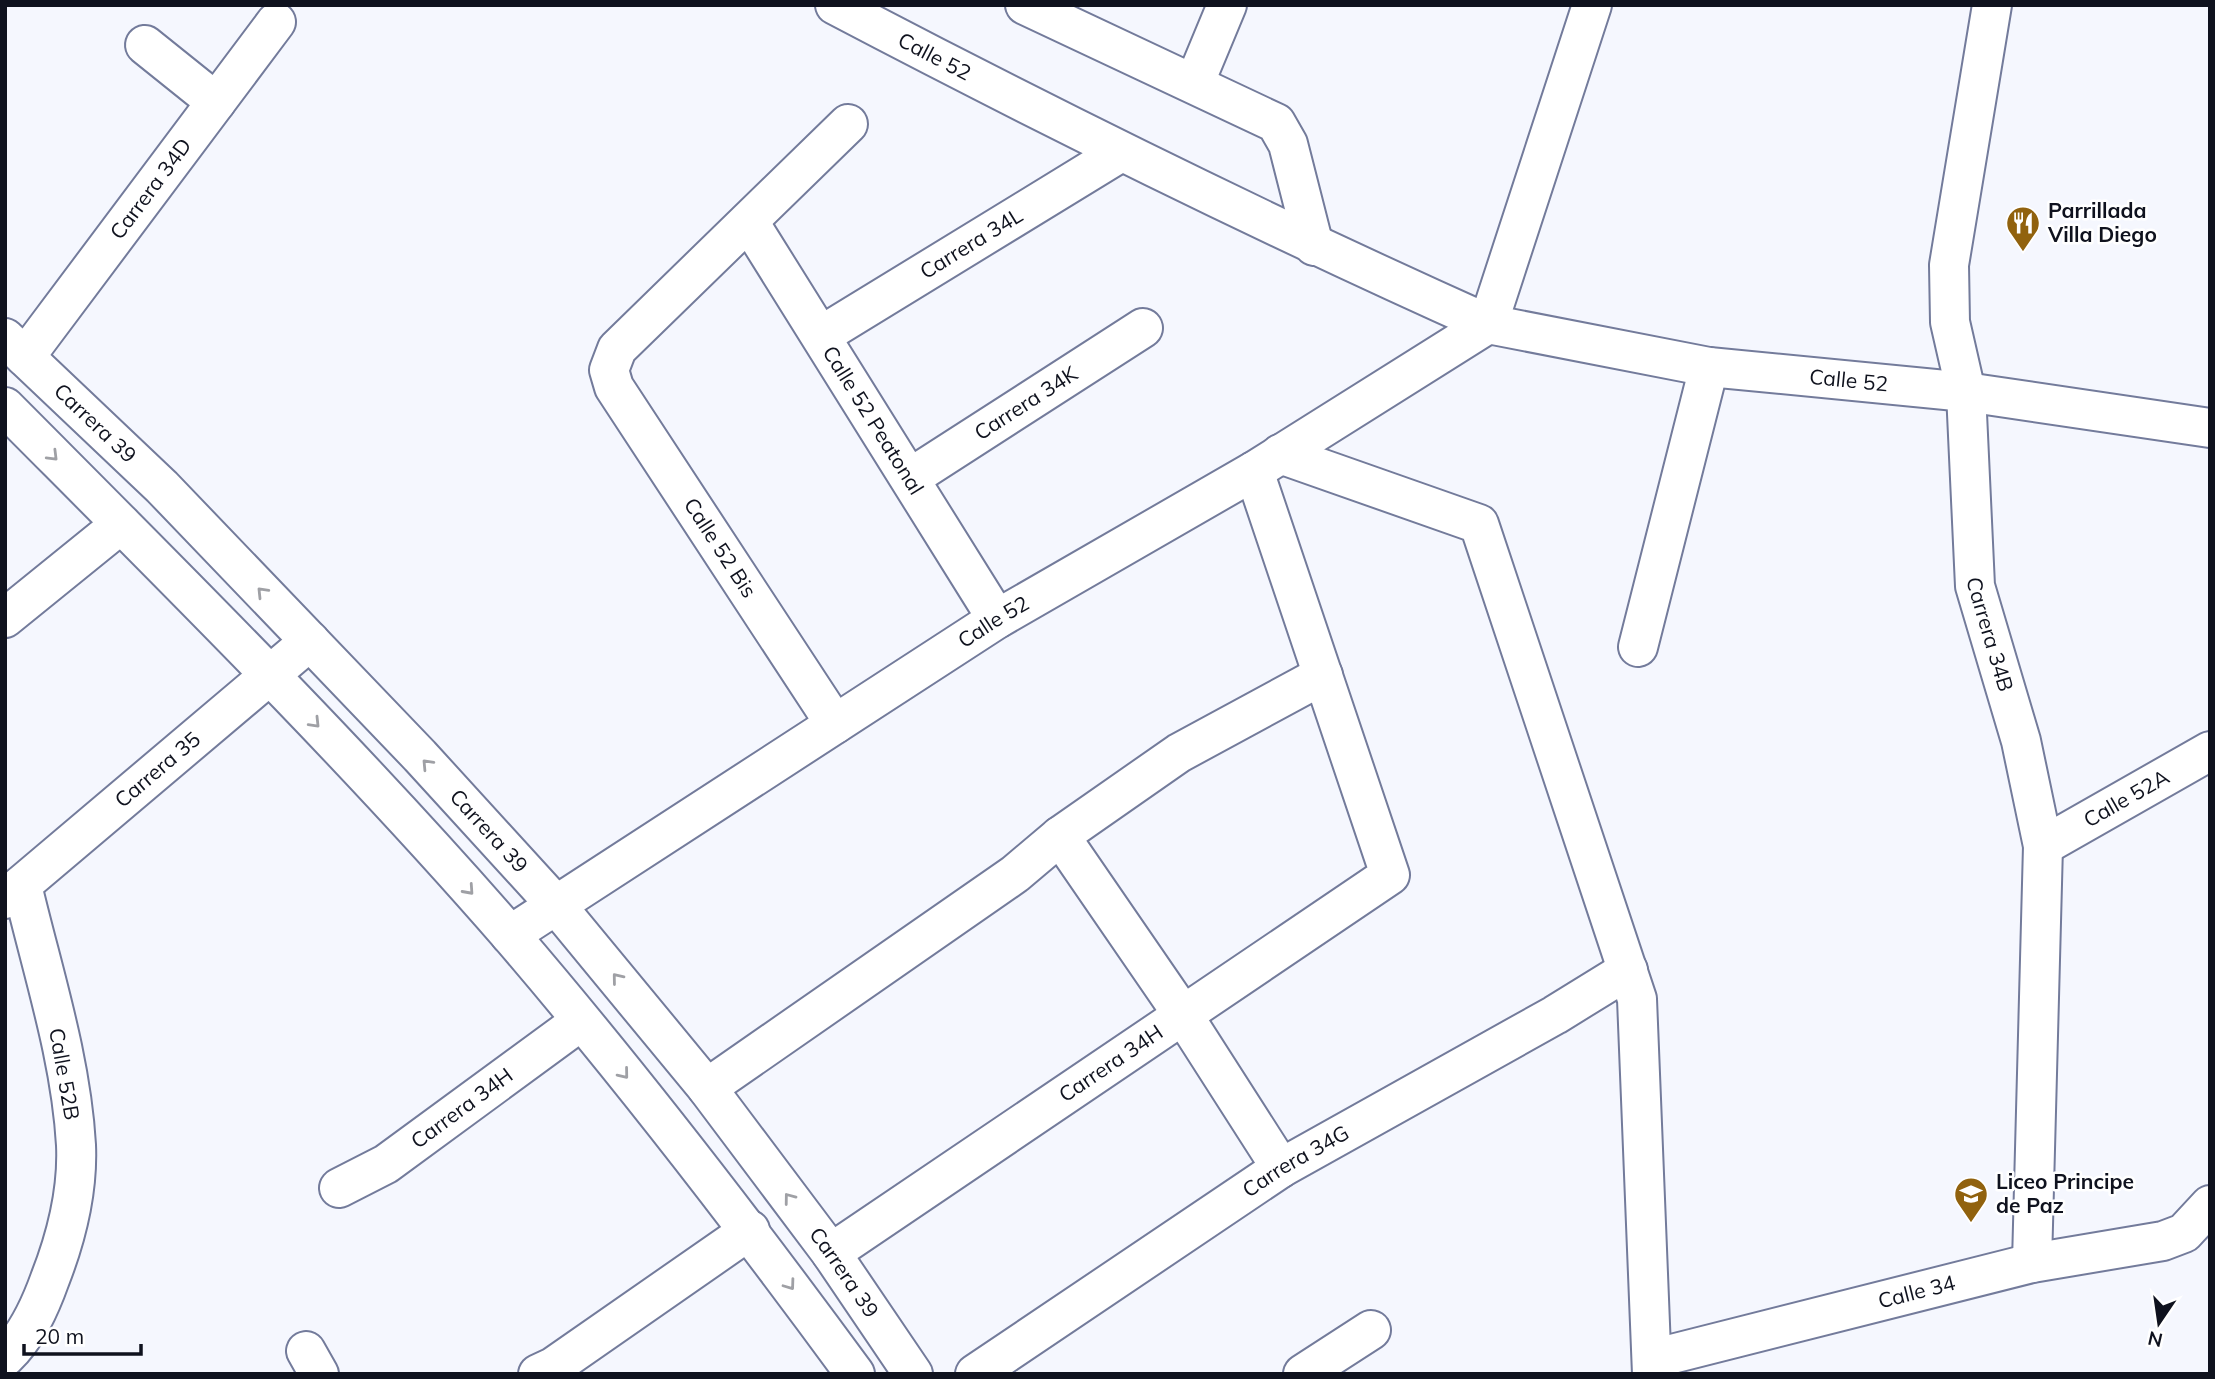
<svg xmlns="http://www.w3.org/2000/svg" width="2215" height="1379" viewBox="0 0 2215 1379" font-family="Mulish,sans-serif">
<rect width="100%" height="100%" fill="#f5f7fe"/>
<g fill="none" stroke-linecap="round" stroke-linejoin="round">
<!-- street casing -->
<g stroke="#737b9b" stroke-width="42">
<g id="street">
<path id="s1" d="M835,5C1050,118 1267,225 1488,324L1592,5"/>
<path d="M1025,5L1276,123L1288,144L1314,246"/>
<path id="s2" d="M1992,5L1949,265L1950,322L1966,392L1975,586L2021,741L2043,846L2032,1263"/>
<path d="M145,45L216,102"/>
<path d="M1195,82L1227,5"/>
<path id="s3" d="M749,222L997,619"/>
<path id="s4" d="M822,335L1121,152"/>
<path id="s5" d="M25,357L276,22"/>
<path d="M1280,454L1479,524L1637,999L1652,1374"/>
<path id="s6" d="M910,478L1143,328"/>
<path d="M5,618L121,524"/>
<path d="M1638,647L1709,367"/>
<path d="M835,724L614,387L609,370L617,349L848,124"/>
<path d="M1060,836L1183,1015L1281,1168"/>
<path id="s7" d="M2043,846L2210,751"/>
<path id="s8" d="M5,899L310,641"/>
<path d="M707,1088L1015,874L1060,836L1179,753L1323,675"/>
<path id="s9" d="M339,1188L386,1164L581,1021"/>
<path id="s10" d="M831,1253L1390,875L1254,471"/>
<path d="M306,1351L319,1374"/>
<path d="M5,1357C27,1336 40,1307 50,1279C66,1238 78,1190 76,1145C71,1057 42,970 22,885"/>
<path id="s11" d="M1652,1359L2032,1263L2163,1241L2184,1233L2210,1205"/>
<path d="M538,1374L553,1367L750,1230"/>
<path id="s12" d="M975,1374L1281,1168L1555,1015L1628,970"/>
<path d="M1303,1374L1371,1330"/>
</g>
</g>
<!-- secondary casing -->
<g stroke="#737b9b" stroke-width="42">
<g id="secondary">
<path id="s13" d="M5,338L162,487L420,756L556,905L707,1088L831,1253L913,1374"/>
<path d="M5,407C177,580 351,752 511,936C632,1077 745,1224 855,1374"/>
<path id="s14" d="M510,935L997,619L1254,471L1488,324L1709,367L1966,392L2210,428"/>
</g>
</g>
<!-- street -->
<use href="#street" stroke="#fff" stroke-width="38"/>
<!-- secondary -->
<use href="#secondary" stroke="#fff" stroke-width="38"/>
</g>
<!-- one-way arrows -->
<defs><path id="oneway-chevron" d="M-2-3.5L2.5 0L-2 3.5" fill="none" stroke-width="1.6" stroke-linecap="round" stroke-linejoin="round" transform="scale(1.75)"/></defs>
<g stroke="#9fa0a5">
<use href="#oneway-chevron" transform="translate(53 456) rotate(45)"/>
<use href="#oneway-chevron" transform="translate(262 592) rotate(-134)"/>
<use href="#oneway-chevron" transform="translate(315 723) rotate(46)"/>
<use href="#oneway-chevron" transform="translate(427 764) rotate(-133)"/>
<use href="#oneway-chevron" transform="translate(469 890) rotate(48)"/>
<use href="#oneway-chevron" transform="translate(617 978) rotate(-129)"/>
<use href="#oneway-chevron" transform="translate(624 1074) rotate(51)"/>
<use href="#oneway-chevron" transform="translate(789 1198) rotate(-127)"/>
<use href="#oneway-chevron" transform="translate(790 1285) rotate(54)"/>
</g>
<!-- icons -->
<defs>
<g id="restaurant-pin" transform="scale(1.75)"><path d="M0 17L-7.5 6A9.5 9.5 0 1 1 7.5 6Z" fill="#91620e" stroke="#fff"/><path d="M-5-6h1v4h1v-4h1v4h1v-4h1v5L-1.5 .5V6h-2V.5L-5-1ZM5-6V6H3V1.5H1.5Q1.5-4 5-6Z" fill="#fff"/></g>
<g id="school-pin" transform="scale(1.75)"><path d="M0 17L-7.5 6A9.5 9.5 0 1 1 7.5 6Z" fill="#91620e" stroke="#fff"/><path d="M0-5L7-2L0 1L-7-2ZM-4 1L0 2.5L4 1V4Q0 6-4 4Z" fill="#fff"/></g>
</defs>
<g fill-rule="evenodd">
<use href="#restaurant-pin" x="2023" y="223"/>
<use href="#school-pin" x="1971" y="1194"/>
</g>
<g text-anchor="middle" stroke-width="5" stroke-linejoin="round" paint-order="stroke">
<!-- street labels -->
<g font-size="21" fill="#0f121e" stroke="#fff">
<text dy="7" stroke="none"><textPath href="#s1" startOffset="112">Calle 52</textPath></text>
<text dy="7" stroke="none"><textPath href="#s5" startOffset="210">Carrera 34D</textPath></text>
<text dy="7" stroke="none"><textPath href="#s4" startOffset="175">Carrera 34L</textPath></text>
<text dy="7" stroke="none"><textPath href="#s14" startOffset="1519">Calle 52</textPath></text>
<text dy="7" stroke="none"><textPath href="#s6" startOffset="138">Carrera 34K</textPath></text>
<text dy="7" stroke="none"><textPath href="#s3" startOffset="234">Calle 52 Peatonal</textPath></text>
<text dy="7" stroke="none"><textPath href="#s13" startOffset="124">Carrera 39</textPath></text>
<text transform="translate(720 548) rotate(57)" y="7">Calle 52 Bis</text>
<text dy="7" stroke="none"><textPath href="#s14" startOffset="576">Calle 52</textPath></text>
<text dy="7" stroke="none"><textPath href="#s2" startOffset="637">Carrera 34B</textPath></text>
<text dy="7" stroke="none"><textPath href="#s8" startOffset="200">Carrera 35</textPath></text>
<text dy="7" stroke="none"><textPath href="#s7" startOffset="96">Calle 52A</textPath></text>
<text dy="7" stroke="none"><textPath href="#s13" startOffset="691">Carrera 39</textPath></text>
<text dy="7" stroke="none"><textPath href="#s10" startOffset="338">Carrera 34H</textPath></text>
<text transform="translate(64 1074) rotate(80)" y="7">Calle 52B</text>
<text dy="7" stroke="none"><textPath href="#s9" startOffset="147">Carrera 34H</textPath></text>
<text dy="7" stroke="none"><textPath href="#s12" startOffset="385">Carrera 34G</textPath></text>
<text dy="7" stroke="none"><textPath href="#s13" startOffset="1258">Carrera 39</textPath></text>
<text dy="7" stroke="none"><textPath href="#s11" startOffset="273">Calle 34</textPath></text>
</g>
<!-- poi labels -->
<g font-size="21" font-weight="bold" fill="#0f121e" stroke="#fff" text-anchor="start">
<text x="2048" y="218">Parrillada<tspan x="2048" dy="24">Villa Diego</tspan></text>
<text x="1996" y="1189">Liceo Principe<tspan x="1996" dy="24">de Paz</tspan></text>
</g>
</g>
<!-- border -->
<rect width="2215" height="1379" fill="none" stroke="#0f121e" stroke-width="14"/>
<!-- north arrow -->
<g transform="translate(2159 1323) rotate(193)" stroke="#ffffff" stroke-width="5" paint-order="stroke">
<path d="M0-5L12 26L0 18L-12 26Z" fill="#0f121e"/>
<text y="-10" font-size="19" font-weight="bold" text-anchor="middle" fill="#0f121e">N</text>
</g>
<!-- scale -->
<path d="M24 1344v10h117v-10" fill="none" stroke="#0f121e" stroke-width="3.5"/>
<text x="35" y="1344" font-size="21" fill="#0f121e" stroke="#ffffff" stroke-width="5" paint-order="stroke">20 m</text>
</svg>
